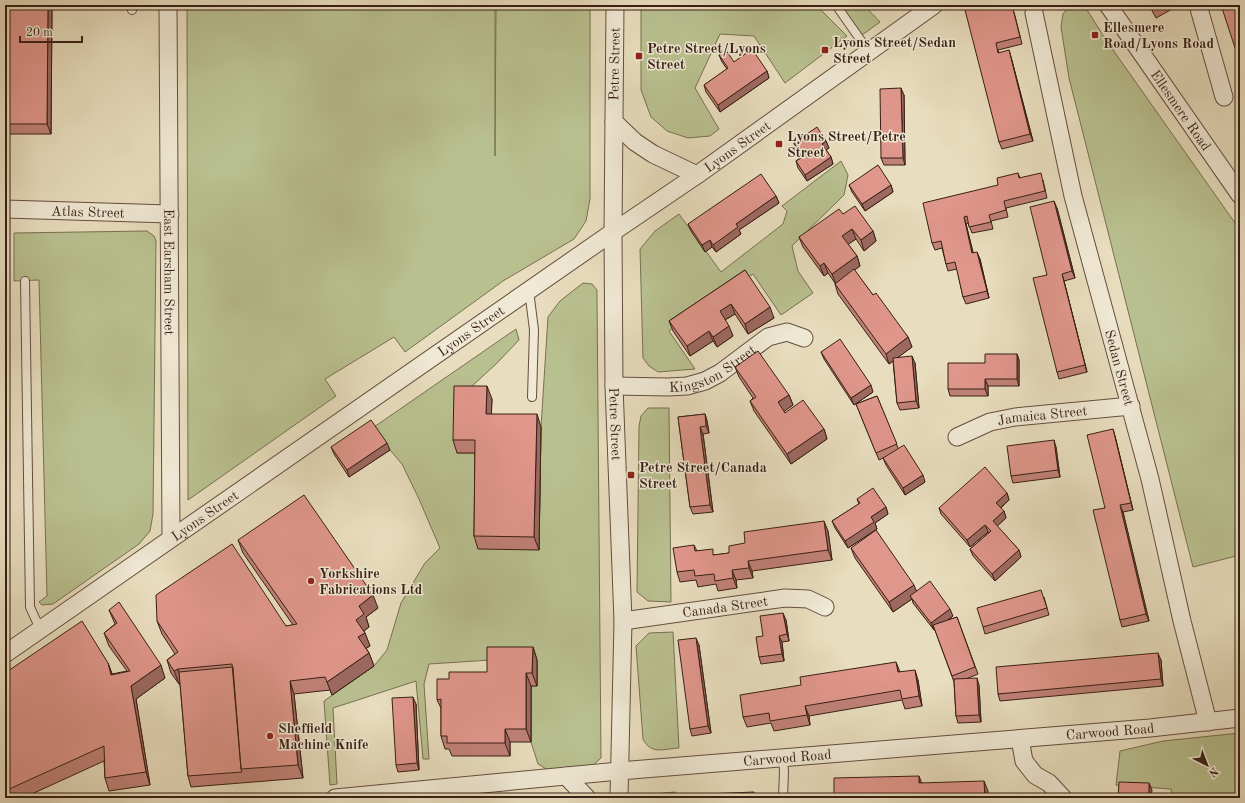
<svg xmlns="http://www.w3.org/2000/svg" width="1245" height="803" viewBox="0 0 1245 803" font-family="'Old Standard TT',serif">
<rect width="100%" height="100%" fill="#e8ddbe"/>
<filter id="stains"><feTurbulence type="fractalNoise" baseFrequency=".005" numOctaves="4"/><feColorMatrix values="0 0 0 0 .2 0 0 0 0 .09 0 0 0 0 .02 0 0 0 .5 -.17"/></filter>
<radialGradient id="worn" r=".72"><stop offset=".6" stop-color="#630" stop-opacity="0"/><stop offset="1" stop-color="#630" stop-opacity=".3"/></radialGradient>
<!-- green -->
<path fill="#b9c08f" stroke="#787052" d="M187,5H495V156L496,5H590V199L586,221L574,239L503,281L405,352L394,337L325,379L336,396L188,500Z
M641,5H816L847,36L785,83L754,36L720,34L695,88L719,129L710,136L688,138L667,131L651,117L641,90Z
M840,5C863,5 864,4 880,22L862,35Z
M1070,5H1084L1106,40L1240,230V555L1193,567L1069,78L1061,27L1063,14Z
M841,161L848,175L844,195L792,246L798,271L813,293L781,315L753,274L669,331L695,369L658,372L649,366L643,358L640,249L655,231L679,214L721,272L783,224L787,211L782,206Z
M147,231L154,236L156,241L153,514L150,531L139,544L53,604L42,605L39,602L47,596L39,280L14,281V233Z
M583,283L592,284L597,290V297L601,758L592,766L548,770L538,764L531,742V686H537V661L491,660L429,664L424,684L429,759H423L416,681L333,708L337,784L330,785L324,701L374,666L387,650L401,603L425,563L440,548L419,499L402,464L390,450L374,427L516,329L519,340L496,364L458,399L457,453H480L539,550L541,427L548,317L560,301Z
M648,408H669L671,602L648,601L637,592L639,426L641,416Z
M673,632L679,748C663,749 651,755 643,739L636,646L649,633Z
M1240,733V798H1172L1171,789L1116,785L1120,751L1163,741Z
M675,792V798H644L653,794Z"/>
<g fill="none" stroke-linecap="round" stroke-linejoin="round">
<!-- service casing -->
<g stroke="#644e3e" stroke-width="10">
<path id="service" d="M132,5V10
M836,5L869,52
M25,281L30,607L40,629
M529,290L534,330L532,397
M783,798L784,772L783,758"/>
</g>
<!-- minor casing -->
<g stroke="#644e3e" stroke-width="19">
<g id="minor">
<path id="s1" d="M168,5L171,538"/>
<path id="s2" d="M615,5L613,232L614,386L623,621L619,798"/>
<path id="s3" d="M1108,5L1240,195"/>
<path d="M1198,5L1224,97"/>
<path id="s4" d="M1034,13L1073,196L1150,479L1182,621L1208,722"/>
<path d="M614,122L635,142L653,154L697,175"/>
<path id="s5" d="M5,209L170,214"/>
<path id="s6" d="M614,386L668,387L687,386L705,381L720,373L768,337L787,332L804,338"/>
<path id="s7" d="M957,437L990,422L1015,417L1131,406"/>
<path id="s8" d="M623,621L785,598L808,599L825,607"/>
<path id="s9" d="M5,654L613,232L697,175L934,5"/>
<path d="M1020,739L1024,761L1035,775L1049,783L1063,798"/>
<path d="M566,776L587,798"/>
<path id="s10" d="M335,798L619,771L1150,728L1240,718"/>
</g>
</g>
<!-- service -->
<use href="#service" stroke="#f0e9d5" stroke-width="8"/>
<!-- minor -->
<use href="#minor" stroke="#f0e9d5" stroke-width="17"/>
</g>
<!-- wall -->
<path fill="#c08178" stroke="#381f14" d="M5,5H52L51,134H5Z
M984,5H1006V6L1014,12L1022,44L998,50L999,53L1011,57L1033,141L1002,149L999,142Z
M1149,5H1173L1174,8L1156,18Z
M719,55L734,62L767,71L769,78L720,112L706,92L704,85L727,69L722,62Z
M904,95L905,165H884L881,158Z
M826,141L829,148L826,150L831,157L833,164L807,181L798,168L796,161L801,157L796,150L794,143Z
M1018,173L1020,178L1043,180L1047,198L1006,208L1008,217L991,221L993,229L972,233L968,223L966,224L973,253L980,259L989,298L966,304L963,297L957,269L948,271L946,264L942,248L935,250L932,243L998,185Z
M849,185H891L893,192L865,211L852,192Z
M776,196L779,203L739,230L741,234L716,252L712,247L705,252L691,231L688,224Z
M1057,208L1075,278L1064,281L1087,372L1059,379L1057,372L1047,275Z
M843,214L873,231L876,241L864,251L856,239L848,244L857,256L860,266L854,270L873,295L908,337L912,347L898,357L915,363L919,408L900,410L897,403L893,361L889,364L838,294L835,284V283L828,273L824,276L803,247L799,237Z
M745,270L774,318L748,334L735,314L725,320L733,336L717,347L713,341L690,356L673,331L669,321Z
M821,352L873,392L854,405L824,359Z
M1017,354L1019,360V386H988V396H950L948,389L985,363Z
M735,367L789,395L793,405L784,411L785,413L824,429L827,439L791,464L754,411L750,401L753,398L739,377Z
M5,382L8,389L9,425H5Z
M877,396L898,448L925,482L905,495L886,465L883,458L879,460L856,404Z
M492,399L491,414L541,427L539,550L478,549L474,536L475,453H457L453,440Z
M705,414L707,421L709,433L703,434L713,512L693,514L690,507L678,417Z
M1115,436L1133,510L1123,512L1149,621L1122,627L1120,620L1105,508Z
M331,447L390,450L349,477L334,454Z
M1056,447L1060,477L1013,483L1011,476Z
M1007,493L1009,500L1001,508L1004,511L1006,518L997,526L1019,550L1021,557L995,581L973,556L970,549L989,533L988,532L970,547L941,514L939,508Z
M857,499L886,507L888,514L875,523L877,529L848,548L835,528L832,521L859,504Z
M5,500L9,511V526H5Z
M828,531L832,560L752,571L753,578L736,580L737,588L718,591L716,584L698,587L696,580L680,582L677,572L694,545L697,551L715,555L729,553Z
M238,540L378,608L366,617L369,627L364,631L370,646L366,648L369,653L374,666L332,695L330,690L294,694L303,778L191,787L188,776L180,684H179L171,673L167,660L175,654L162,634L157,621L286,626L293,625L243,553Z
M851,548L917,591L953,616L948,620L957,617L978,674L966,679L979,685L981,722L958,723L956,716L954,682L935,630H934L913,603L912,599L893,612L855,558Z
M1044,597L1049,615L985,634L983,627Z
M109,610L165,678L136,699L150,785L109,791L105,778L104,761L23,798H8L5,795V673L108,663L112,674L127,671L109,646L104,633L115,624Z
M786,620L789,641L782,642L784,661L761,664L759,657L763,636Z
M699,645L711,733L692,736L690,729Z
M533,647L537,660V686H531V742H510V756H452L449,749H445L441,736V708L437,700Z
M1161,660L1163,686L1000,701L998,694Z
M900,672L918,680L922,706L905,709L902,700L809,716L810,725L774,731L771,723L747,727L743,717Z
M416,704L419,770L398,772L396,765Z"/>
<!-- shaded-wall -->
<path fill="#9c6961" stroke="#381f14" d="M48,5H52L51,134L47,124Z
M1009,50L1011,57L1033,141L1030,134Z
M767,71L769,78L720,112L718,105Z
M901,88L904,95L905,165L903,158Z
M826,141L829,148L824,151L822,144Z
M831,157L833,164L807,181L805,175Z
M891,185L893,192L865,211L862,204Z
M776,196L779,203L739,230L741,234L716,252L713,245L736,224Z
M1054,201L1057,208L1075,278L1072,271Z
M964,217L966,224L975,260L972,253Z
M852,229L856,239L846,246L842,236Z
M873,231L876,241L864,251L861,240Z
M710,240L712,247L705,252L702,245Z
M977,252L980,259L989,298L987,291Z
M857,256L860,266L836,284L832,274Z
M824,263L828,273L824,276L820,266Z
M1062,274L1064,281L1087,372L1085,365Z
M731,304L735,314L723,321L720,311Z
M770,307L774,318L748,334L745,324Z
M729,326L733,336L717,347L713,337Z
M709,331L713,341L690,356L687,346Z
M908,337L912,347L889,364L886,354Z
M1017,354L1019,360V386L1017,379Z
M912,356L915,363L919,408L916,401Z
M985,379L988,386V396L985,389Z
M6,382L8,389L9,425L6,418Z
M871,385L873,392L854,405L851,398Z
M487,386L492,399L491,427L486,414Z
M789,395L793,405L782,413L778,402Z
M537,414L541,427L539,550L534,537Z
M705,414L707,421L709,433L706,426Z
M700,427L703,434L713,512L710,505Z
M824,429L827,439L791,464L787,454Z
M1113,429L1115,436L1133,510L1131,503Z
M1054,440L1056,447L1060,477L1058,470Z
M387,443L390,450L349,477L347,470Z
M923,475L925,482L905,495L903,488Z
M1007,493L1009,500L999,509L996,503Z
M5,500L9,511V526L5,516Z
M1120,505L1123,512L1149,621L1146,614Z
M886,507L888,514L875,523L877,529L848,548L845,541L871,517Z
M1004,511L1006,518L995,528L993,521Z
M824,521L828,531L832,560L828,550Z
M985,525L988,532L970,547L967,540Z
M1019,550L1021,557L995,581L992,574Z
M748,561L752,571L753,578L749,568Z
M732,570L736,580L737,588L733,578Z
M914,585L918,595L910,596L912,599L893,612L889,602Z
M373,595L378,608L366,617L369,627L361,633L356,620L359,606Z
M950,609L953,616L934,630L931,623Z
M783,613L786,620L789,641L787,634Z
M365,633L370,646L363,650L358,637Z
M779,636L782,642L784,661L782,654Z
M696,638L699,645L711,733L708,726Z
M533,647L537,660V686L532,673Z
M369,653L374,666L332,695L327,682Z
M1158,653L1161,660L1163,686L1161,679Z
M896,662L900,672L901,682L898,672Z
M108,663L113,676L111,675Z
M161,665L165,678L136,699L150,785L146,772L131,686Z
M178,669L183,682L179,684L174,671Z
M915,670L918,680L922,706L919,696Z
M526,673L531,686V742L526,729Z
M977,678L979,685L981,722L979,715Z
M290,681L294,694L303,778L298,765Z
M413,697L416,704L419,770L417,763Z
M805,706L809,716L810,725L807,715Z
M505,729L510,742V756L505,743Z
M919,776L923,786L919,783Z
M984,781L988,791V798H985Z
M1149,783L1152,790L1151,798H1149Z"/>
<!-- building -->
<path fill="#df968b" stroke="#381f14" d="M5,5H48L47,124H5Z
M984,5H1005V6L1012,5L1020,37L996,43L998,53L1009,50L1030,134L999,142L965,10Z
M1151,5H1157L1152,7Z
M1221,5H1240V63Z
M752,49L767,71L718,105L704,85L728,68L719,55L726,50L734,62Z
M901,88L903,158H881L880,89Z
M817,127L826,141L822,144L831,157L805,175L796,161L803,157L794,143Z
M878,165L891,185L862,204L849,185Z
M1018,173L1019,178L1041,173L1045,191L1004,201L1006,210L989,215L991,222L969,227L967,216L964,217L972,253L977,252L987,291L963,297L955,262L946,264L941,241L932,243L923,203L998,185L997,178Z
M761,174L776,196L736,224L738,227L713,245L710,240L702,245L688,224Z
M1054,201L1072,271L1062,274L1085,365L1057,372L1033,278L1047,275L1030,207Z
M855,206L873,231L861,240L852,229L842,236L857,256L832,274L824,263L820,266L799,237L839,209L843,214Z
M854,269L873,295L876,293L908,337L886,354L835,284Z
M745,270L770,307L745,324L731,304L720,311L729,326L713,337L709,331L687,346L669,321Z
M840,339L871,385L851,398L821,352Z
M758,351L789,395L778,402L785,413L803,400L824,429L787,454L750,401L756,397L735,367Z
M985,354H1017V379H985V389H948V363H985Z
M912,356L916,401L897,403L893,358Z
M5,382H6V418H5Z
M454,386H487L486,414H537L534,537L474,536L475,440H453Z
M877,396L897,444L876,453L856,404Z
M705,414L706,426L700,427L710,505L690,507L678,417Z
M371,420L387,443L347,470L331,447Z
M1113,429L1131,503L1120,505L1146,614L1120,620L1093,510L1105,508L1087,435Z
M1054,440L1058,470L1011,476L1007,446Z
M904,445L923,475L903,488L883,458Z
M985,467L1007,493L996,503L1004,511L993,521L1019,550L992,574L970,549L991,531L985,525L967,540L939,508Z
M873,488L886,507L871,517L874,522L845,541L832,521L860,503L857,499Z
M304,495L373,595L359,606L364,614L356,620L365,633L358,637L369,653L327,682L325,677L290,681L298,765L241,769L232,664L178,669L174,671L167,660L178,652L157,621L156,595L232,544L286,626L297,624L238,540Z
M824,521L828,550L748,561L749,568L732,570L733,578L715,581L714,574L695,576L694,570L677,572L673,548L694,545L695,551L713,549V555L729,553V546L745,543L744,532Z
M876,530L914,585L889,602L851,548Z
M930,581L950,609L931,623L910,596Z
M1041,590L1047,608L983,627L977,608Z
M119,602L161,665L131,686L146,772L105,778L104,746L7,790L5,787V673L82,621L108,663L111,675L130,671L104,633L117,623L109,610Z
M783,613L787,634L779,636L782,654L759,657L756,637L763,636L760,616Z
M957,617L975,667L952,676L933,625Z
M696,638L708,726L690,729L678,640Z
M487,647H533L532,673H526V729H505V743H447V736H441V699L437,700V679H449V672H487Z
M1158,653L1161,679L998,694L996,667Z
M896,662L898,672L915,670L919,696L902,699L900,690L805,706L807,715L770,721L769,713L743,717L740,695L801,685L800,677Z
M233,667L241,769L242,772L188,776L179,672Z
M977,678L979,715L956,716L954,679Z
M413,697L417,763L396,765L392,698Z
M919,776V783L984,781L985,798H834V778Z
M1119,782L1149,783V798H1118Z
M754,792V798H706V794Z"/>
<!-- markers -->
<g fill="#8f2418" stroke="#f0e9d5" stroke-width="1.5">
<rect x="1091" y="31" width="8" height="8" rx="2"/>
<rect x="821" y="46" width="8" height="8" rx="2"/>
<rect x="635" y="52" width="8" height="8" rx="2"/>
<rect x="775" y="140" width="8" height="8" rx="2"/>
<rect x="627" y="471" width="8" height="8" rx="2"/>
<circle cx="311" cy="581" r="4"/>
<circle cx="270" cy="736" r="4"/>
</g>
<g text-anchor="middle" stroke-width="3" stroke-linejoin="round" paint-order="stroke">
<!-- poi labels -->
<g font-size="14" font-weight="bold" fill="#381f14" stroke="#f0e9d5" text-anchor="start">
<text x="1103" y="32">Ellesmere<tspan x="1103" dy="16">Road/Lyons Road</tspan></text>
<text x="833" y="47">Lyons Street/Sedan<tspan x="833" dy="16">Street</tspan></text>
<text x="647" y="53">Petre Street/Lyons<tspan x="647" dy="16">Street</tspan></text>
<text x="787" y="141">Lyons Street/Petre<tspan x="787" dy="16">Street</tspan></text>
<text x="639" y="472">Petre Street/Canada<tspan x="639" dy="16">Street</tspan></text>
<text x="319" y="578">Yorkshire<tspan x="319" dy="16">Fabrications Ltd</tspan></text>
<text x="278" y="733">Sheffield<tspan x="278" dy="16">Machine Knife</tspan></text>
</g>
<!-- street labels -->
<g font-size="14" fill="#381f14" stroke="#f0e9d5">
<text transform="translate(614 64) rotate(-89)" y="5">Petre Street</text>
<text dy="5" stroke="none"><textPath href="#s3" startOffset="128">Ellesmere Road</textPath></text>
<text dy="5" stroke="none"><textPath href="#s9" startOffset="891">Lyons Street</textPath></text>
<text dy="5" stroke="none"><textPath href="#s5" startOffset="83">Atlas Street</textPath></text>
<text dy="5" stroke="none"><textPath href="#s1" startOffset="267">East Earsham Street</textPath></text>
<text dy="5" stroke="none"><textPath href="#s9" startOffset="567">Lyons Street</textPath></text>
<text dy="5" stroke="none"><textPath href="#s6" startOffset="103">Kingston Street</textPath></text>
<text dy="5" stroke="none"><textPath href="#s4" startOffset="365">Sedan Street</textPath></text>
<text dy="5" stroke="none"><textPath href="#s7" startOffset="89">Jamaica Street</textPath></text>
<text dy="5" stroke="none"><textPath href="#s2" startOffset="419">Petre Street</textPath></text>
<text dy="5" stroke="none"><textPath href="#s9" startOffset="243">Lyons Street</textPath></text>
<text dy="5" stroke="none"><textPath href="#s8" startOffset="103">Canada Street</textPath></text>
<text dy="5" stroke="none"><textPath href="#s10" startOffset="778">Carwood Road</textPath></text>
<text dy="5" stroke="none"><textPath href="#s10" startOffset="454">Carwood Road</textPath></text>
</g>
</g>
<!-- margin -->
<rect width="1245" height="803" fill="none" stroke="#e8ddbe" stroke-width="20"/>
<rect x="6" y="6" width="1233" height="791" fill="none" stroke="#381f14" stroke-width="2"/>
<rect x="10" y="10" width="1225" height="783" fill="none" stroke="#381f14"/>
<!-- north arrow -->
<g transform="translate(1207 765) rotate(138)" stroke="#f0e9d5" stroke-width="3" paint-order="stroke">
<path d="M0-3L7 15L0 10L-7 15Z" fill="#381f14"/>
<text y="-6" font-size="11" font-weight="bold" text-anchor="middle" fill="#381f14">N</text>
</g>
<!-- scale -->
<path d="M20 36v6h62v-6" fill="none" stroke="#381f14" stroke-width="2"/>
<text x="26" y="36" font-size="12" fill="#381f14" stroke="#f0e9d5" stroke-width="3" paint-order="stroke">20 m</text>
<rect width="100%" height="100%" filter="url(#stains)"/>
<rect width="100%" height="100%" fill="url(#worn)"/>
</svg>
